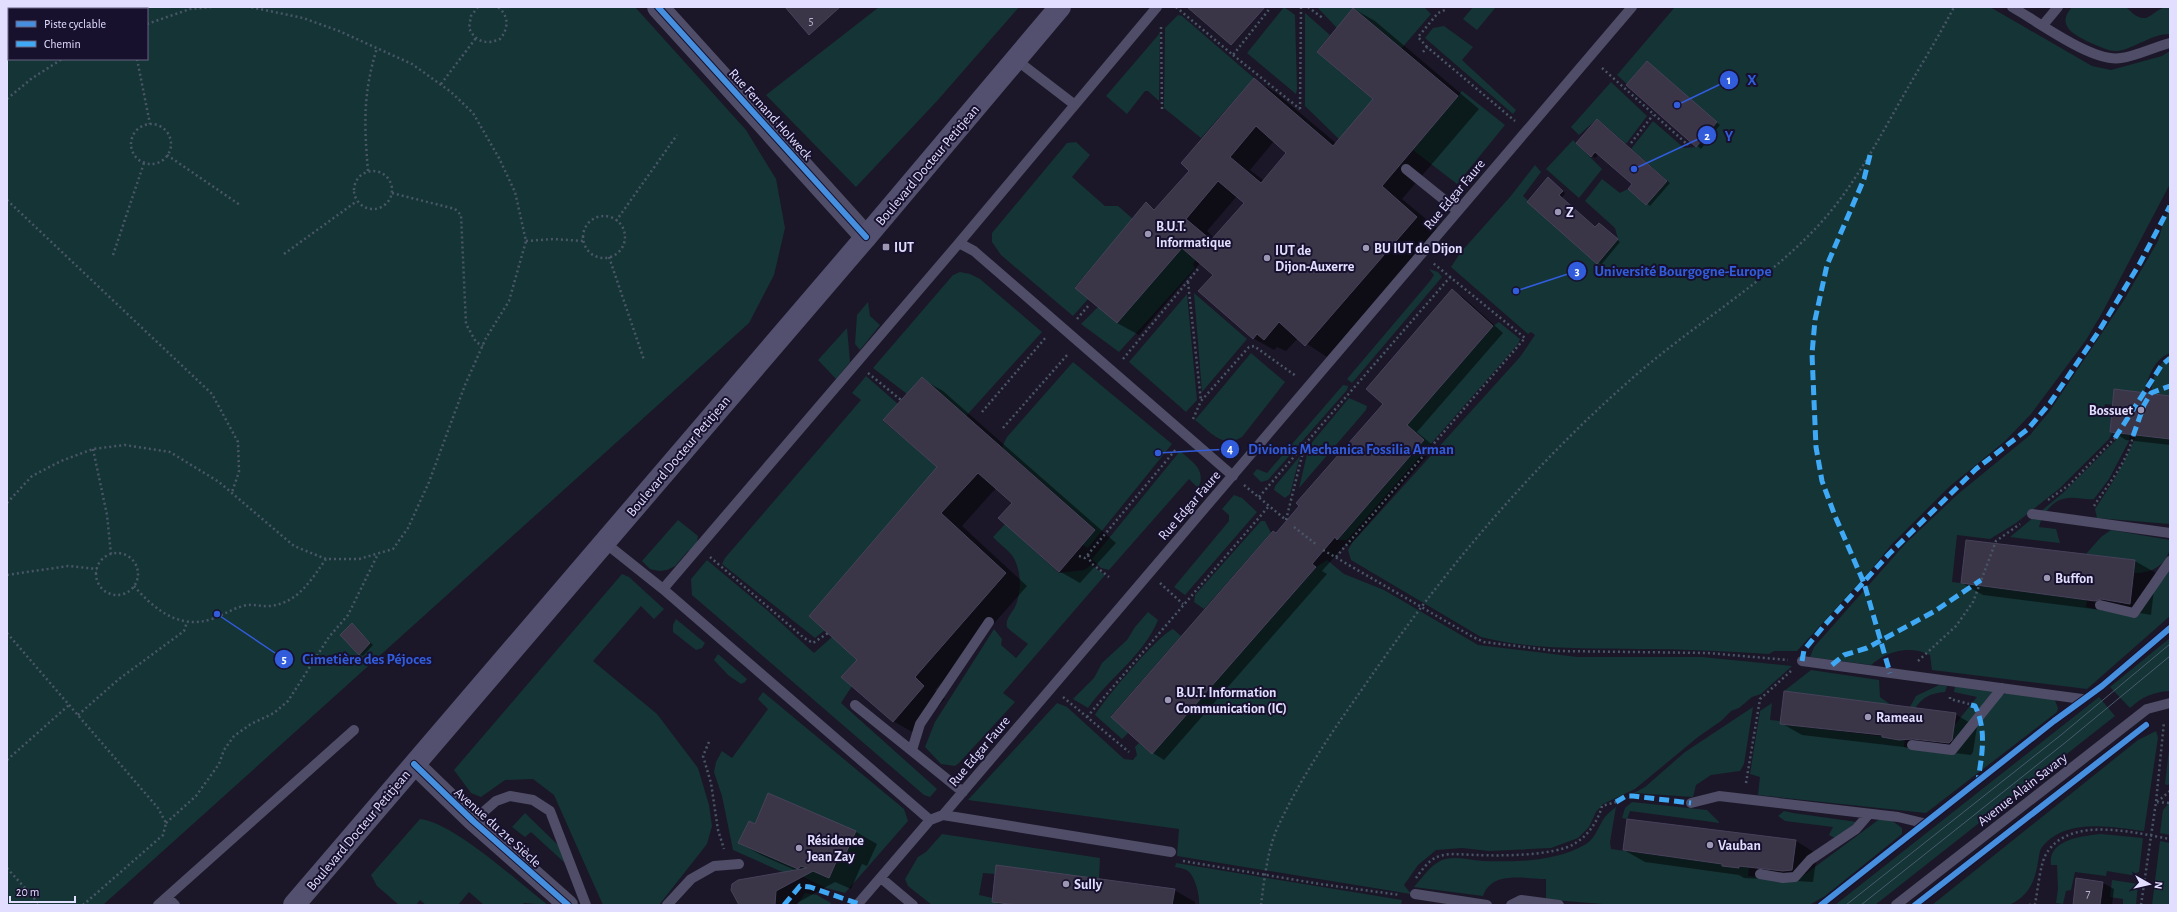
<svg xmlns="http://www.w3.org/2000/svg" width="2177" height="912" viewBox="0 0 2177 912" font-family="'Alegreya Sans',sans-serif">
<rect width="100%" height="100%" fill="#1b1728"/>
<!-- green -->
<path fill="#153436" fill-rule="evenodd" d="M7,7H635L746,130L776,179L785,228L774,275L749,323L103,905H7ZM9,9H147V59H9Z
M879,7H1019L937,101L856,187L766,95Z
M1284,7L1295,15L1297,89L1296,94L1247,53Z
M1317,7H1424L1431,14L1401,49L1353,8L1337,28Z
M1473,7H1496L1477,30L1463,19Z
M1675,7H1990L2092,66L2111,70L2162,56L2170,51V184L2102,313L2086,340L2031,414L2005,441L1949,487L1892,544L1870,571L1797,651H1774L1769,654C1725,651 1682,649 1638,649C1586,648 1532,650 1481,637L1351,560L1348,550L1352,543L1520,357L1535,335L1531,332L1528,334L1451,267L1461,252L1510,197L1535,165L1541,172L1523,196L1597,263L1618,239L1615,228L1585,201L1602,179L1620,193L1628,189L1646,205L1667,181L1631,149L1653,121L1684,148L1696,147L1717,123L1647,61L1627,84L1617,75Z
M2072,7H2126C2150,32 2150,7 2170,7V34C2151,34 2136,48 2118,51C2109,52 2099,46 2091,43C2075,35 2055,26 2072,7Z
M1305,13L1330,35L1317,52L1364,92L1372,84L1380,91L1344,144L1305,106Z
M1178,15L1182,16L1254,78L1201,138L1164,108L1165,28Z
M1444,26L1473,47L1462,60L1516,110L1513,114L1425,38L1433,28Z
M1160,33L1159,101L1148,91H1145L1127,114L1106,96Z
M1611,82L1647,116L1626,144L1597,119L1579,135L1571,127Z
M1462,91L1505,125L1457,184L1413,150Z
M1573,140L1602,169L1579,198L1546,169Z
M1076,142L1090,155L1072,177L1105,206H1118L1133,219L1075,287L1088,299L1073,316L1001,255L992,242V233L1067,143Z
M2170,211V353C2153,360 2149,376 2144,393L2113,405L2105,404L2103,415L2111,416L2110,432L2112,433L2109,439L2060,488L2016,523L1990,539L1957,535L1952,582L2063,595V597L2087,598L2086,607L2134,617L2170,566V616L2087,689L1932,670L1930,655C1910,645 1887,651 1871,665L1810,657L1814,647L1905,544L1958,494L2030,435L2049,412L2124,300L2158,241L2165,217Z
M1182,248L1196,260L1193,264L1195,268L1119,352L1081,324L1098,307L1117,323Z
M1429,269L1438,272L1442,277L1352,383L1347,379L1430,281L1434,275Z
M960,272L970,274L980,279L1042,332L966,416L922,377L907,394L873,368L953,275Z
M1194,293L1247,339L1202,392Z
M1187,294L1197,400L1186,412L1129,362Z
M868,302L870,316L880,325L860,350L855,344L857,315Z
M1499,322L1520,339L1518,344L1347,540H1337L1424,440L1407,425L1493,326Z
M847,328L850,362L836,379L818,360Z
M1251,353L1285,382L1242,437C1222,449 1211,432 1195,420Z
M2170,358V396L2151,393C2153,379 2155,364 2170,358Z
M1073,362L1172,444L1088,548L1083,545L1095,530L1002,447L1007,437Z
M866,376L898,404L883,421L940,469L915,493L809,616L825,630L815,638L722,564L725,558L861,400L852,393Z
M1343,385L1348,386L1347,390L1268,480L1261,482L1253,474L1257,469L1267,473Z
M1349,398L1367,406L1366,410L1299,488L1309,446Z
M2113,433L2130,435L2129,441L2109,479L2094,499C2085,500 2077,497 2068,498C2053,499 2042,514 2039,527L2056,529L2060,543L2010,537L2064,492L2118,438Z
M2136,435L2170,439V524L2097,518L2095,509C2111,485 2126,462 2136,435Z
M1180,451C1191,461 1206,469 1199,486L1197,487L1189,479L1109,570L1101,568L1092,559Z
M1300,456L1290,494L1285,498L1274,490L1275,486Z
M1234,495L1242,498L1257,512L1185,595L1174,587L1229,521V515L1222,509Z
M678,520L698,536L697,543L692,549L688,551L675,566L667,570L659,571L650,569L642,561Z
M1261,521H1265L1271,533L1204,609L1194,602L1195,595Z
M1005,524L1059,573L1084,570L1091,565L1105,575L1003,693L1015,702L959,763L955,766L941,764L925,747L935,722L994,629L1002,639L1001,645L1016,658L1028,644C1024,641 1008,629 1007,627C1005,619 1012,613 1015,607C1022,592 1022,568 1011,554C1006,548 998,543 993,537Z
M2111,530L2170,540C2172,561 2154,574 2134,573L2135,560L2086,554L2101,537Z
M707,560L768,611L814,653L832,637L857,660L841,677L852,686L841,703L937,789L930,797L924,795L692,595L691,579Z
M1327,560L1344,574L1384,590L1478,645L1577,657H1702L1792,666L1761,694L1752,697L1739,708L1731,711L1721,721L1698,737L1635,789L1603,804L1596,812L1589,827L1578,838L1551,848L1489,851L1462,848L1436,850L1418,865L1404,885L1411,894L1177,856L1179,829L968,800L1057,703L1067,707L1124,759L1133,760L1137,755L1135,747L1139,743L1152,754L1316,567Z
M622,574L629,577L664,609L654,619L641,606L593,661L657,714L698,768L709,805L712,826L707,844L659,905H603L554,795L533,779L505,780L481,797L471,793L454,770Z
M1148,612L1158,620C1144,655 1109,678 1088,708L1073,699L1094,678L1102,663L1127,640L1135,627Z
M676,619L705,643L702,648L696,650L673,632V625Z
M1173,629L1181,636L1111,716L1128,733L1122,739L1095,715C1105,699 1157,636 1173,629Z
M2170,638V691C2153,692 2142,697 2130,708L2110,687Z
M718,654L747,679L745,682L741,684L728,675L714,660Z
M1811,670L1879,680L1880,697L1891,705L1784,691Z
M1939,685L1947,686L1945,692C1931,693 1923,697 1915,708L1910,707L1916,696Z
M1955,686L1992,691V695L1951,745L1953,727L1977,697L1954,692Z
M763,692L904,809L908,821L845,893L826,888L793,872L787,874L733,850L722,796L714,772L716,762L722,751L732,758L768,709L758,699Z
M2009,692L2054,698L2058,708L2057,712L1926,813L1758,795L1760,777L1750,774L1760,711L1772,703L1770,720L1780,721V724L1905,739L1904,747L1952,754L2000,696Z
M2099,697L2115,716L1875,905H1835Z
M1753,707L1744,764L1740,771L1711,775L1696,785L1693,797L1634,793L1645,787L1685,752Z
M2156,731L2158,738L2144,831C2112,827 2066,817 2042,847C2039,851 2039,858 2038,862C2035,882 2028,897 2009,905H1932L2138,740Z
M2170,741V784L2167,785L2165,784Z
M1632,802L1707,810L1720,823L1630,811L1627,819L1622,818L1625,808Z
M2170,802V835L2160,833L2163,810Z
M1616,807L1610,842L1611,849L1722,864V866L1749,867L1748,876L1796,881L1881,818L1891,820L1902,828V834L1825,896L1809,905H1616L1552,900L1546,899V879C1525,879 1492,870 1483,896L1414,887C1422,878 1429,867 1440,861C1451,855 1469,860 1482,861C1515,862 1556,862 1586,844C1596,838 1598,826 1605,817C1608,813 1612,810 1616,807Z
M1784,811L1793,813L1857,822L1835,838L1829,835L1833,827L1785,821L1778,816Z
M525,813L558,845L566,864L531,832L525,837L512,827Z
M420,819C453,822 519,883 548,905L524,903L522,905H484L469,892L458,905H426L420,900L416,905H399L377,886L371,875Z
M942,834L1100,858L1099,879L997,866L995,874L983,873L979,895L993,898L992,902L1018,905H932L908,886L905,879L918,857L926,852Z
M2101,834L2143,838L2139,872L2131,875L2107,871L2106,876L2075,872L2071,890L2066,891L2063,904L2056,903L2058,889L2057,865H2051C2047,839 2084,836 2101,834Z
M2160,841L2170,843V905H2152Z
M1176,863L1402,900L1401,905H1199C1200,897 1196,880 1190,873C1187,869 1181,868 1175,867Z
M2112,880L2138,884L2136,905H2123V899L2110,897Z
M805,893L817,895L831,903L830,905H797Z"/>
<!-- shadow -->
<path fill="#0007" fill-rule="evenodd" d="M1354,9L1375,21L1479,109L1402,199L1438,229L1327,357L1298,338L1286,351L1277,347L1274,350L1253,338L1215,274L1201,262L1139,335L1117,323L1076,287L1146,204L1156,210L1190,171L1254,80L1275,92L1337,144L1374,99ZM1274,141L1288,153L1264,181L1250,170ZM1237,196L1245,203L1214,238L1207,231Z
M1647,62L1720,125L1701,149L1627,85Z
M1601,122L1670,183L1650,206L1629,188L1633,184L1599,154L1595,158L1578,143Z
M1551,181L1565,193L1562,198L1596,228L1599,224L1620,242L1601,265L1528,202Z
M1452,291L1463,297L1503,333L1417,432L1435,447L1349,546L1346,544L1322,571L1327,574L1164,760L1153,753L1112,716L1276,534L1384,404Z
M922,379L943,391L1116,543L1080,583L1059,571L1013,503L996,488L962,526L1027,586L935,690L945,699L914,733L893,721L859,660L939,467Z
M2170,397V445L2126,440L2111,431Z
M2135,561L2156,573L2151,615L2123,610L2117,612L1983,595L1962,583Z
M353,625L373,645L363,656L359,654Z
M1955,714L1977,727L1973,752L1971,755L1802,735L1781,723Z
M1628,820L1796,841L1817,854L1813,882L1744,878L1739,875L1645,862L1624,850Z
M755,825L856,832L877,844L867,866L862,864L851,889L835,882L797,903V905H739L797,871L761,855L740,843Z
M2103,883L2114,889L2112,905H2074Z
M1174,890L1195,902V905H1000L993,901Z"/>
<!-- building -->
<path fill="#3a3648" stroke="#47425a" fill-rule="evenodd" d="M785,7H840L809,35Z
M1187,7H1265L1231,45Z
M1353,8L1458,96L1382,186L1417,217L1305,346L1279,322L1264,340L1257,334L1253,339L1198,291L1213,275L1182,248L1117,323L1075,288L1146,202L1154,210L1189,171L1181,163L1254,78L1333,146L1373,99L1317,52ZM1256,126L1286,153L1261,183L1230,157ZM1218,181L1244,203L1211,240L1186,219Z
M1647,61L1717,122L1696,147L1626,85Z
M1597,119L1667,181L1646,205L1628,189L1632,184L1595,152L1591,157L1576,143Z
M1548,177L1563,191L1559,195L1595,227L1599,223L1618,239L1597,264L1527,202Z
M1452,289L1493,326L1407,425L1424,440L1337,540L1335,537L1312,564L1316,567L1152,754L1111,717L1273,531L1276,533L1299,506L1296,503L1383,404L1366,389Z
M922,377L1095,530L1059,572L998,518L1012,503L978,473L941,513L1006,573L915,677L924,686L893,722L841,677L857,660L809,616L937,467L883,420Z
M2114,389L2170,396V439L2110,432Z
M1966,540L2135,560L2130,604L2101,599L2095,601L1961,583Z
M352,623L370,643L359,655L340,635Z
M1784,691L1956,713L1952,740L1949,743L1913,739L1899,740L1882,737V735L1780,724Z
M768,793L856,831L845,855L840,853L829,878L813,871L776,891L775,905H739L731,890L732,884L738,880L807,868L801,866L798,869L738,843L749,821L755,824Z
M1627,819L1796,840L1792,870L1783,871L1739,866V868L1722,866V864L1623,850Z
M996,865L1175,889L1172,905H1018L992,902Z
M2076,878L2103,882L2100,905H2073Z"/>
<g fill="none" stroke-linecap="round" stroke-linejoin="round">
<!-- path -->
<path stroke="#495667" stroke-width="2.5" stroke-dasharray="2 3" stroke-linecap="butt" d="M51,7L52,9
M478,7L471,16L469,28C475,42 487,45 500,39C509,28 509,16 498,7
M1176,7L1233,55L1271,7
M1308,7L1324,19
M147,24L190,9L212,7
M1161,27L1162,109
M1427,47L1418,37L1438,13L1445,10
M1423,52L1427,47L1515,121
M1233,55L1300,109
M137,59L150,124
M1602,68L1688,145
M441,84L476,38
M7,99L31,79L62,59
M1300,109L1301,7
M131 144a20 20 0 1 1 40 0a20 20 0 1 1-40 0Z
M1631,143L1653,115
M167,155L240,205
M354 190a19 19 0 1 1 38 0a19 19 0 1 1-38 0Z
M368,171C364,124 363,93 377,48
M392,193L455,209L461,215L466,324L476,342L483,346
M7,200L212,394L238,442L239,472L232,492
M583 237a21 21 0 1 1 42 0a21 21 0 1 1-42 0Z
M616,221L677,135
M526,241L553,239L583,241
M284,254L357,201
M113,255L144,163
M609,257L644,360
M1188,282L1201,401
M1077,319L1089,305
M1123,359L1198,269
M868,373L901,400
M982,412L1047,336
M1193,419L1201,401L1249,347L1254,346L1296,376
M1003,428L1068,354
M93,449L107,515L111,554
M1244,485L1286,520
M1259,497L1451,276
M2048,500L2069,485L2115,438
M7,503L32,476L61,461L93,449L125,445L170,452L219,482L294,546L326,559H359L393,549L408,528L429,482L465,385L486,338L509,301L526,241L515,192L499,158L473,113L451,92L412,64L339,31L303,18L250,7
M2094,506C2108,484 2127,463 2133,436
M1286,520L1305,444
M1294,527L1317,545
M1323,550L1473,637L1484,642L1557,651L1708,653L1788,660
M96 574a21 21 0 1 1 42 0a21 21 0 1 1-42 0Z
M1088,555L1091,563L1109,577
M1079,556L1085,558L1177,448
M710,557L804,638L813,643L828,633
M1336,557L1525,338L1433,263
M7,575L68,566L97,569
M1160,583L1183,604
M134,586C154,609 179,630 212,619C223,615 232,609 243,606C253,603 261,607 270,606C298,603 311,580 326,559
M7,633L158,808L166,823L163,835L83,905
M1918,661L1956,626L1973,602L1996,541L2020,524
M2096,691L2170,628
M1063,697L1129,752
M1950,697V699L1969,704
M78,715L119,679L184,631L187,622
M1087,717L1269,506
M709,742L703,756L711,783L718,830L724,849
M7,760L69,705
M1746,783L1760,699L1791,671
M2157,802L2170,791
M2157,802L2170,803
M1936,813L2064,713
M166,823L196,796L219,764L224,750L234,736L251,724L274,713L288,701L329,637L348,615L378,554
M1183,861L1320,884L1400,895
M7,868L40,905
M1416,878C1421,871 1429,860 1437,857C1450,852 1463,855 1477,855C1501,856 1553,856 1574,844C1588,836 1598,821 1602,806L1616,802
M1261,905C1264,881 1267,854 1276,831C1299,780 1331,733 1363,688C1439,577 1527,471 1628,382C1688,328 1760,287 1816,228C1852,190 1877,142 1902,98C1919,68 1938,38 1954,7
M1821,905L1908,835
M2029,905L2035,904C2038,890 2040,861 2048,851C2073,816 2135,833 2170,839
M2141,905L2156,802L2164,722"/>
<!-- service -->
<path stroke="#4f4d68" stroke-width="10" d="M2012,7C2037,21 2093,63 2121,58C2137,56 2154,47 2170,43
M2043,25L2058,7
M1015,59L1075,105
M1406,169L1458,211
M959,243L1157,7
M2032,514L2170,533
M604,542L663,589L930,820
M663,589L959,243L974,251L1233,476
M2100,605L2134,613L2170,561
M1802,661L2082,699
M855,705L963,792
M1912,745L1952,750L2002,688
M912,750L920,724L989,622
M1691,803L1719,796L1898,817L1923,823
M943,815L1171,852
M473,821L496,801L510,796L533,800L550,811L586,905
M1760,874L1783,878L1795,877L1810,860L1856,829L1869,814
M881,878L913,905
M1415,894L1487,905
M167,897L354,730
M158,905L167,897L175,905
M667,905L691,879L714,866L739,864
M857,905L930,820L943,815L1632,7
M1511,905L1521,900L1559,905
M1896,905L2147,709L2170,703"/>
<!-- minor -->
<path stroke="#4f4d68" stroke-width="20" d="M414,764L473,821L568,905"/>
<!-- tertiary -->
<path stroke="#4f4d68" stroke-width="22" d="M658,7L866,237"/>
<!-- secondary -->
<path stroke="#52506e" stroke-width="22" d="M294,905L866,237L1060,7"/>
<!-- tram -->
<path stroke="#485c70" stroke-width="1" d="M1846,905L2061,735L2170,644
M1861,905L2066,742L2170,656"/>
<!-- quiet -->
<path stroke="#3fa9f5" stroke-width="5" stroke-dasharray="10 5" stroke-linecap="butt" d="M1870,155L1864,179L1827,265L1815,320L1812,354L1816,447L1822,481L1835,516L1864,583L1890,673
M2133,436L2144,405L2151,393L2170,386
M2115,438L2161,366L2170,358
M1802,661L1804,650L1823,627L1889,554L1976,469L2028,429L2050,403L2099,331L2140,263L2170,206
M1832,665L1844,655L1867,648L1935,611L1981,580
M1971,705L1975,706C1987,730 1982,755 1978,780
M1616,802L1626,796H1633L1691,803
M784,905L800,886L810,887L859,904"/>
<!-- cycleway casing -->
<g stroke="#17112e" stroke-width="8">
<path id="cycleway" d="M658,7L866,237
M414,764L473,821L568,905
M1821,905L2054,721L2102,686L2170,628
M1915,905L2146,725"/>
</g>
<!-- cycleway -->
<use href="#cycleway" stroke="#468fdf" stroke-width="6"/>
</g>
<!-- markers -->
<g fill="#9c98b4" stroke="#17112e" stroke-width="1.5">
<circle cx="1558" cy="212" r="4"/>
<circle cx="1148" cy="234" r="4"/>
<rect x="882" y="243" width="8" height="8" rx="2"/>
<circle cx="1366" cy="248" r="4"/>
<circle cx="1267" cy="258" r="4"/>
<circle cx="2141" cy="410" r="4"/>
<circle cx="2047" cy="578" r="4"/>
<circle cx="1168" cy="700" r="4"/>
<circle cx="1868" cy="717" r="4"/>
<circle cx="1710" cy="845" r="4"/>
<circle cx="799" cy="848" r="4"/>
<circle cx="1066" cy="884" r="4"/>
</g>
<g text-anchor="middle" stroke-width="4" stroke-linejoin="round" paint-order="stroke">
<!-- number labels -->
<g font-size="12" fill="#b8b4d1">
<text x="811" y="25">5</text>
<text x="2088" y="897">7</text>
</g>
<!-- street labels -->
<g font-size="14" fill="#e2deff" stroke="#17112e">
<text transform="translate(771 114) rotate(48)" y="5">Rue Fernand Holweck</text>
<text transform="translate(927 165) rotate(-50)" y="5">Boulevard Docteur Petitjean</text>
<text transform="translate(1454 194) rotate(-50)" y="5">Rue Edgar Faure</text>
<text transform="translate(678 456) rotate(-50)" y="5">Boulevard Docteur Petitjean</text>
<text transform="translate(1189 505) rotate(-49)" y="5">Rue Edgar Faure</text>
<text transform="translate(979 751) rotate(-50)" y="5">Rue Edgar Faure</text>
<text transform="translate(2022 789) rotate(-38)" y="5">Avenue Alain Savary</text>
<text transform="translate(498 827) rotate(42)" y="5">Avenue du 21e Siècle</text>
<text transform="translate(358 830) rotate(-50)" y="5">Boulevard Docteur Petitjean</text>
</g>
<!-- poi labels -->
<g font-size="14" font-weight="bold" fill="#e2deff" stroke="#17112e" text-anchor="start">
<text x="1566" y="217">Z</text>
<text x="1156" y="231">B.U.T.<tspan x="1156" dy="16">Informatique</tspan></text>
<text x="894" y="252">IUT</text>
<text x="1374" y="253">BU IUT de Dijon</text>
<text x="1275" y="255">IUT de<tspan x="1275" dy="16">Dijon-Auxerre</tspan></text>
<text x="2133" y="415" text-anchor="end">Bossuet</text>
<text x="2055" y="583">Buffon</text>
<text x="1176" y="697">B.U.T. Information<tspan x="1176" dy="16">Communication (IC)</tspan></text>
<text x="1876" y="722">Rameau</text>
<text x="807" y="845">Résidence<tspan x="807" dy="16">Jean Zay</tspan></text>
<text x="1718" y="850">Vauban</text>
<text x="1074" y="889">Sully</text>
</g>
</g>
<!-- callouts -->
<path fill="none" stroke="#315cdc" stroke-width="1.5" d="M1677 105L1729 80M1634 169L1707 135M1516 291L1577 271M1158 453L1230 449M217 614L284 659"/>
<g fill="#315cdc" stroke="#17112e" stroke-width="1.5">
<circle cx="1677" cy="105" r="4"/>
<circle cx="1634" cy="169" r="4"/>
<circle cx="1516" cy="291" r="4"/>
<circle cx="1158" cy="453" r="4"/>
<circle cx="217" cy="614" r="4"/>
<circle cx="1729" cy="80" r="10"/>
<circle cx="1707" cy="135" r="10"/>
<circle cx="1577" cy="271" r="10"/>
<circle cx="1230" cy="449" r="10"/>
<circle cx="284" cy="659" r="10"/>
</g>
<g font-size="12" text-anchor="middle" font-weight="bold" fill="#fff">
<text x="1729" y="84">1</text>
<text x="1707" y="140">2</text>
<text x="1577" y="275">3</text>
<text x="1230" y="453">4</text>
<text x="284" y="663">5</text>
</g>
<g font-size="15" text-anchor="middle" font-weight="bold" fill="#315cdc" stroke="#17112e" stroke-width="4" stroke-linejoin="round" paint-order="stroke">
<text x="1752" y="85">X</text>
<text x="1729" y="141">Y</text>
<text x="1683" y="276">Université Bourgogne-Europe</text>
<text x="1351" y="454">Divionis Mechanica Fossilia Arman</text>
<text x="367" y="664">Cimetière des Péjoces</text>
</g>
<!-- border -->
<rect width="2177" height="912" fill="none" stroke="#e2deff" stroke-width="16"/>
<!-- legend -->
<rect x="8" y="8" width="140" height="52" fill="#17112e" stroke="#686382"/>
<rect x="16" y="21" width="20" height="6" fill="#468fdf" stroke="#686382"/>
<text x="44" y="28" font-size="12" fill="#e2deff">Piste cyclable</text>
<rect x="16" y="41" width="20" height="6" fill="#3fa9f5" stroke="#686382"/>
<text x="44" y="48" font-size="12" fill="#e2deff">Chemin</text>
<!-- north arrow -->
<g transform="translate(2149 884) rotate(98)" stroke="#17112e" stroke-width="3" paint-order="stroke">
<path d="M0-3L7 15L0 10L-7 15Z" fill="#e2deff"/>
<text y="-6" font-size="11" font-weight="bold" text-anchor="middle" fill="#e2deff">N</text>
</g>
<!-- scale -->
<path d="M10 896v6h65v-6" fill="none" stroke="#e2deff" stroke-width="2"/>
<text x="16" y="896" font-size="12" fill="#e2deff" stroke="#17112e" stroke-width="3" paint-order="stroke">20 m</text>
</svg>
